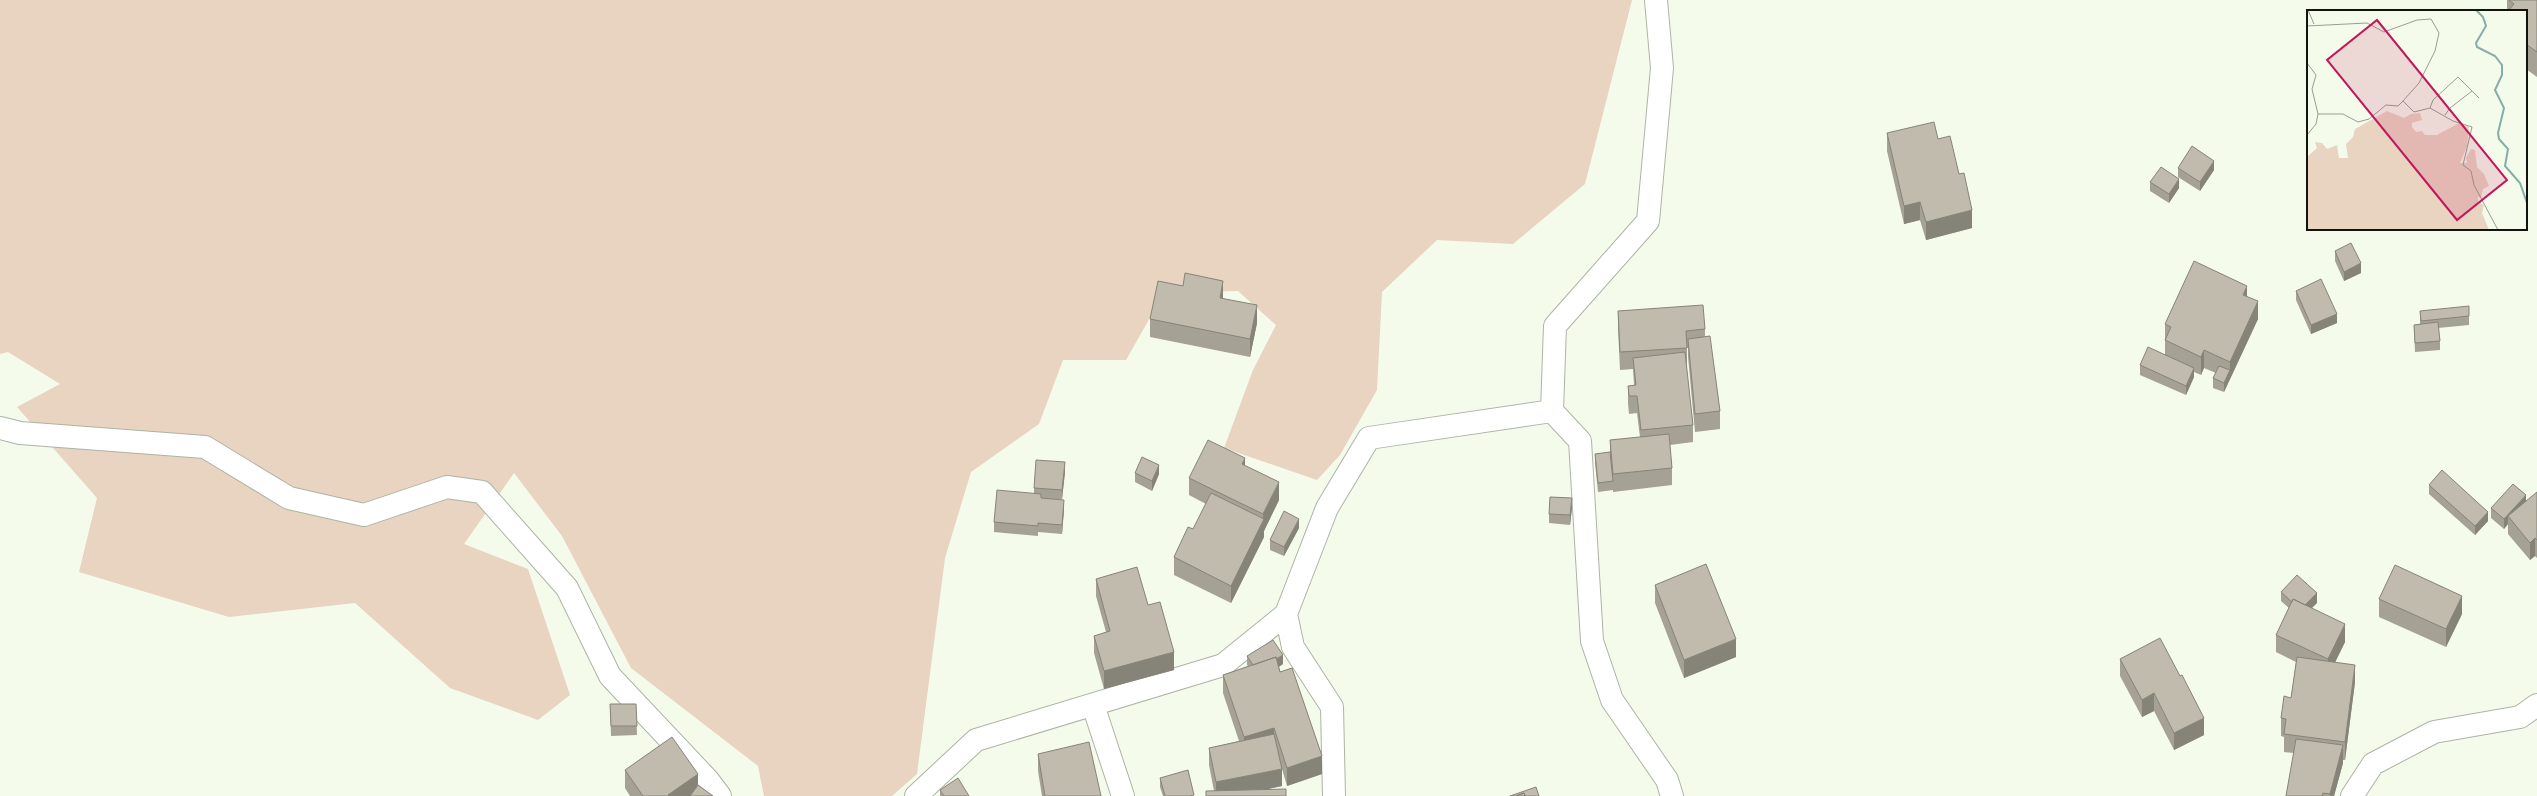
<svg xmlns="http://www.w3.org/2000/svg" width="2537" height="796" viewBox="0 0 2537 796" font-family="Signika,sans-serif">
<rect width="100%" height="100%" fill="#f4fbeb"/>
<!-- green -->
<path fill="#e9d3c1" d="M0,0H1632L1585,184L1513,244L1437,240L1382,292L1377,390L1340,455L1317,480L1224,448L1253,370L1276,325L1238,291L1164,293L1126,360H1063L1039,424L971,472L945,558L917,774L892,796H764L758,766L631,668L562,536L514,473L464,544L528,569L570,695L538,720L450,688L355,603L229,617L79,572L97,498L17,407L60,384L8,352L0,354Z"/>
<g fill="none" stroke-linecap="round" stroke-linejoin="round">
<!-- street casing -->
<g stroke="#adb4a5" stroke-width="24">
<path id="street" d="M1552,411L1555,326L1648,221L1662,68L1656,0
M0,428L20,433L205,447L289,498L364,515L447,487L482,492L567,588L610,676L708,780L720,796
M1093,705L1123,796
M916,796L976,740L1223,665L1286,614
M1334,796L1332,707L1293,647L1286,614L1327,508L1369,438L1552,411L1580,441L1592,641L1612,700L1667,780L1672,796
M2352,796L2373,764L2434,732L2520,717L2537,705"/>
</g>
<!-- street -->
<use href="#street" stroke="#fff" stroke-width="22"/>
</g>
<!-- wall -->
<path fill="#a5a194" d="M2507,0H2537V77L2526,69V11H2507Z
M1887,133L1972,228L1926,240L1920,220L1904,224L1887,151Z
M2178,168L2214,170L2200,191L2178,177Z
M2150,182L2179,188L2169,203L2150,191Z
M2335,251L2361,273L2344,281L2335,261Z
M2296,291L2337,323L2311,334L2296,300Z
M2247,296L2258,319L2224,392L2213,388V378L2216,373L2204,368L2201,375L2194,372V377L2186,395L2140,375V365L2165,354V324Z
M1223,298L1257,323L1250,357L1150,337V319Z
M1618,311L1705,329V337L1720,411V429L1695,432L1688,357V348H1687V366H1686L1693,425V442L1670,445L1672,468V485L1613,492V488V490L1598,492L1595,463V454L1610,452V440L1640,437L1637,413L1629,414L1628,403V386L1634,385L1633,369L1620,370L1618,328Z
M2420,311L2469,316V325L2438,328L2440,341V350L2415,352L2414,325L2420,324Z
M1245,466L1279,500L1264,531V537L1231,603L1174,575V557L1193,529L1206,504L1189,495V478Z
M1065,472L1062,499H1051L1064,509L1062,534L1038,532V536L994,532V522L1034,493V488Z
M1135,473L1159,474L1152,491L1135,482Z
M2429,485L2488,521L2475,535L2429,494Z
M2537,492V558L2535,556L2530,560L2508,534V524L2504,529L2491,518V508L2526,502Z
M1572,508L1570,525L1549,523V514Z
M1299,528L1284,556L1270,550V540Z
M1096,579L1148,605L1174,670L1104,689L1094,653V636L1106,632L1096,596Z
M1655,585L1736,657L1684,678L1655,603Z
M2281,592L2317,603L2311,608L2345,642L2335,662L2355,682L2345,760H2343V763L2334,796H2286L2294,753L2284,752V737L2281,736V718L2291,698L2296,662L2276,652V635L2289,608L2281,601Z
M2379,599L2462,614L2446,647L2379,617Z
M1247,656L1283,664L1279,667L1280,672L1322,774L1287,786L1282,769V786L1267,789L1214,791L1209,765V748L1239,741L1223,693V675L1248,666L1247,665Z
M2120,659L2180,676L2204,735L2174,750L2154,711L2142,717L2120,676Z
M610,704H636L637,735L611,736Z
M1038,754L1101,796H1042L1038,771Z
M625,770L698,785L713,796H630L625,788Z
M1160,778L1194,796H1163L1160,787Z
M940,790L969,796H940Z"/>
<!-- shaded-wall -->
<path fill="#868378" d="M2214,161V170L2200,191V182Z
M2179,179V188L2169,203V194Z
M1920,202V220L1904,224V206Z
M1972,210V228L1926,240V222Z
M2361,263V273L2344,281V272Z
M1223,281V299L1220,298Z
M2247,286V304L2243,295Z
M2258,301V319L2224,392V383L2230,370V362Z
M1257,305V323L1250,357V339Z
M2337,314V323L2311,334V325Z
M2204,350V368L2201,375V357Z
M2194,368V377L2186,395V386Z
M1245,458V476L1242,464Z
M1065,462V472L1062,499V490Z
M1159,465V474L1152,491V481Z
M1279,482V500L1264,531V537L1231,603V586L1263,520V514Z
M2526,495V504L2508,516V524L2504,529V519Z
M1572,498V508L1570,525V515Z
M1064,500V509L1062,534V525Z
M2488,512V521L2475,535V526Z
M1299,519V528L1284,556V547Z
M2535,538V556L2530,560V543Z
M2317,593V603L2301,619V610Z
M2462,596V614L2446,647V629Z
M2345,624V642L2328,677V659Z
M1736,639V657L1684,678V660Z
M1174,652V670L1104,689V671Z
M1283,655V664L1257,680V671Z
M2355,665V682L2345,760V742Z
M2154,693V711L2142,717V700Z
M2204,718V735L2174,750V733Z
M1274,728V745L1244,755V737Z
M2343,745V763L2334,796H2330V794Z
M1322,756V774L1287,786V768Z
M1282,769V786L1236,796H1216V782Z
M698,774V792L692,796H668V795Z"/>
<!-- building -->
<path fill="#c0bbac" stroke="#868378" d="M2509,0H2537V52L2526,44V11H2508L2514,4Z
M1934,122L1938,139L1950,136L1959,174L1964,173L1972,210L1926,222L1920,202L1904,206L1887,133Z
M2192,146L2214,161L2200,182L2178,168Z
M2161,167L2179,179L2169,194L2150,182Z
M2351,243L2361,263L2344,272L2335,251Z
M2194,261L2247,286L2243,295L2258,301L2230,362L2204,350L2201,357L2165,340L2171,327L2165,324Z
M1185,273L1223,281L1220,298L1257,305L1250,339L1150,319L1158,281L1183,286Z
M2321,279L2337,314L2311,325L2296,291Z
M1703,305L1705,329L1686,331L1687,348L1620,352L1618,311Z
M2469,306V316L2421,321L2420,311Z
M2438,322L2440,341L2415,343L2414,325Z
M1710,336L1720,411L1695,414L1688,339Z
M2148,347L2194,368L2186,386L2140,365Z
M1685,352L1693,425L1641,430L1637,396H1629L1628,386L1636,385L1633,358Z
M2219,366L2230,370L2224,383L2213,378Z
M1669,434L1672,468L1613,474L1610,440Z
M1208,440L1245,458L1242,464L1279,482L1263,514L1189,478Z
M1610,452L1613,481L1598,483L1595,454Z
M1142,457L1159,465L1152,481L1135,473Z
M1036,460L1065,462L1062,490L1034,488Z
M2442,470L2488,512L2475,526L2429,485Z
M2513,484L2526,495L2504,519L2491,508Z
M997,490L1041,494V498L1064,500L1062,525L1038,523V526L994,522Z
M2537,492V540L2535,538L2530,543L2508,516Z
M1211,493L1264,519L1231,586L1174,557L1188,527L1193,529Z
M1550,497L1572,498L1570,515L1549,514Z
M1284,511L1299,519L1284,547L1270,540Z
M1706,564L1736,639L1684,660L1655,585Z
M2395,565L2462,596L2446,629L2379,599Z
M1137,567L1148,605L1160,602L1174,652L1104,671L1094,636L1110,631L1096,579Z
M2297,575L2317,593L2305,605L2293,599L2292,602L2281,592Z
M2293,599L2345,624L2328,659L2276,635Z
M2160,638L2180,676L2182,675L2204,718L2174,733L2154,693L2142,700L2120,659Z
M1273,640L1283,655L1276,659V657L1253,665L1247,656Z
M1276,657L1280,672L1292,668L1322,756L1287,768L1274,728L1244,737L1223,675Z
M2297,657L2355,665L2345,742L2284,734L2286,719L2281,718L2284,696L2291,698Z
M610,704H636L637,726H611Z
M1274,734L1282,769L1216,782L1209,748Z
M672,737L698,774L668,795L669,796H643L625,770Z
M2296,739L2343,745L2330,794L2323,793L2322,796H2286Z
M1089,742L1101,796H1045L1038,754Z
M1188,770L1194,795L1190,796H1165L1160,778Z
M958,778L969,796H944L940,790Z
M698,785L713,796H690Z
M1536,787L1539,796H1525L1524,793L1516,796H1510Z
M1286,789V796H1206V791Z
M1524,793L1525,796H1516Z"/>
<!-- overview -->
<g transform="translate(2307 10)">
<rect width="220" height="220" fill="#f4fbeb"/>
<path d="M80,101L97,108L104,104L113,103L115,110L105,113V117L109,122L115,121L118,125H130L152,113L162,117L160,136L153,153H160L159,148L164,139L168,140L170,157L177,164L182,176L176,179L174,188L171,187V192L177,195L175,203L182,220H0V147L10,138L8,132L15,133L20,139L30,135L32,148H41L39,134L46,127L48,119Z" fill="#e9d3c1"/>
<path fill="none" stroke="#83aeab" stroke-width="2" d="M169,0L176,7L179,16L169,33L170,37L188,46L195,55V65L188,80L197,98L191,123L192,129L201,139L198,156L213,173L220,193"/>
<path fill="none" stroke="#999e93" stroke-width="1" d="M1,0L7,14M124,9L132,23L128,41L112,73L96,91L107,102L123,98L126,90L151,67L172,88M0,16L60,13L77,22L110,10L124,9M0,53L9,65L5,79L11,104H36L51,112L62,109L79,95L91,96L96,91M123,98L146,111L165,117L156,155L164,161L167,175L191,220M138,105L143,98L165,81M0,125L9,114L11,104"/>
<path fill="#c2185b" fill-opacity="0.15" stroke="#c2185b" stroke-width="2" d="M70,10L200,170L150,210L20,50Z"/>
<rect width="220" height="220" fill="none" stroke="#11130e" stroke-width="2"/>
</g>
</svg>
